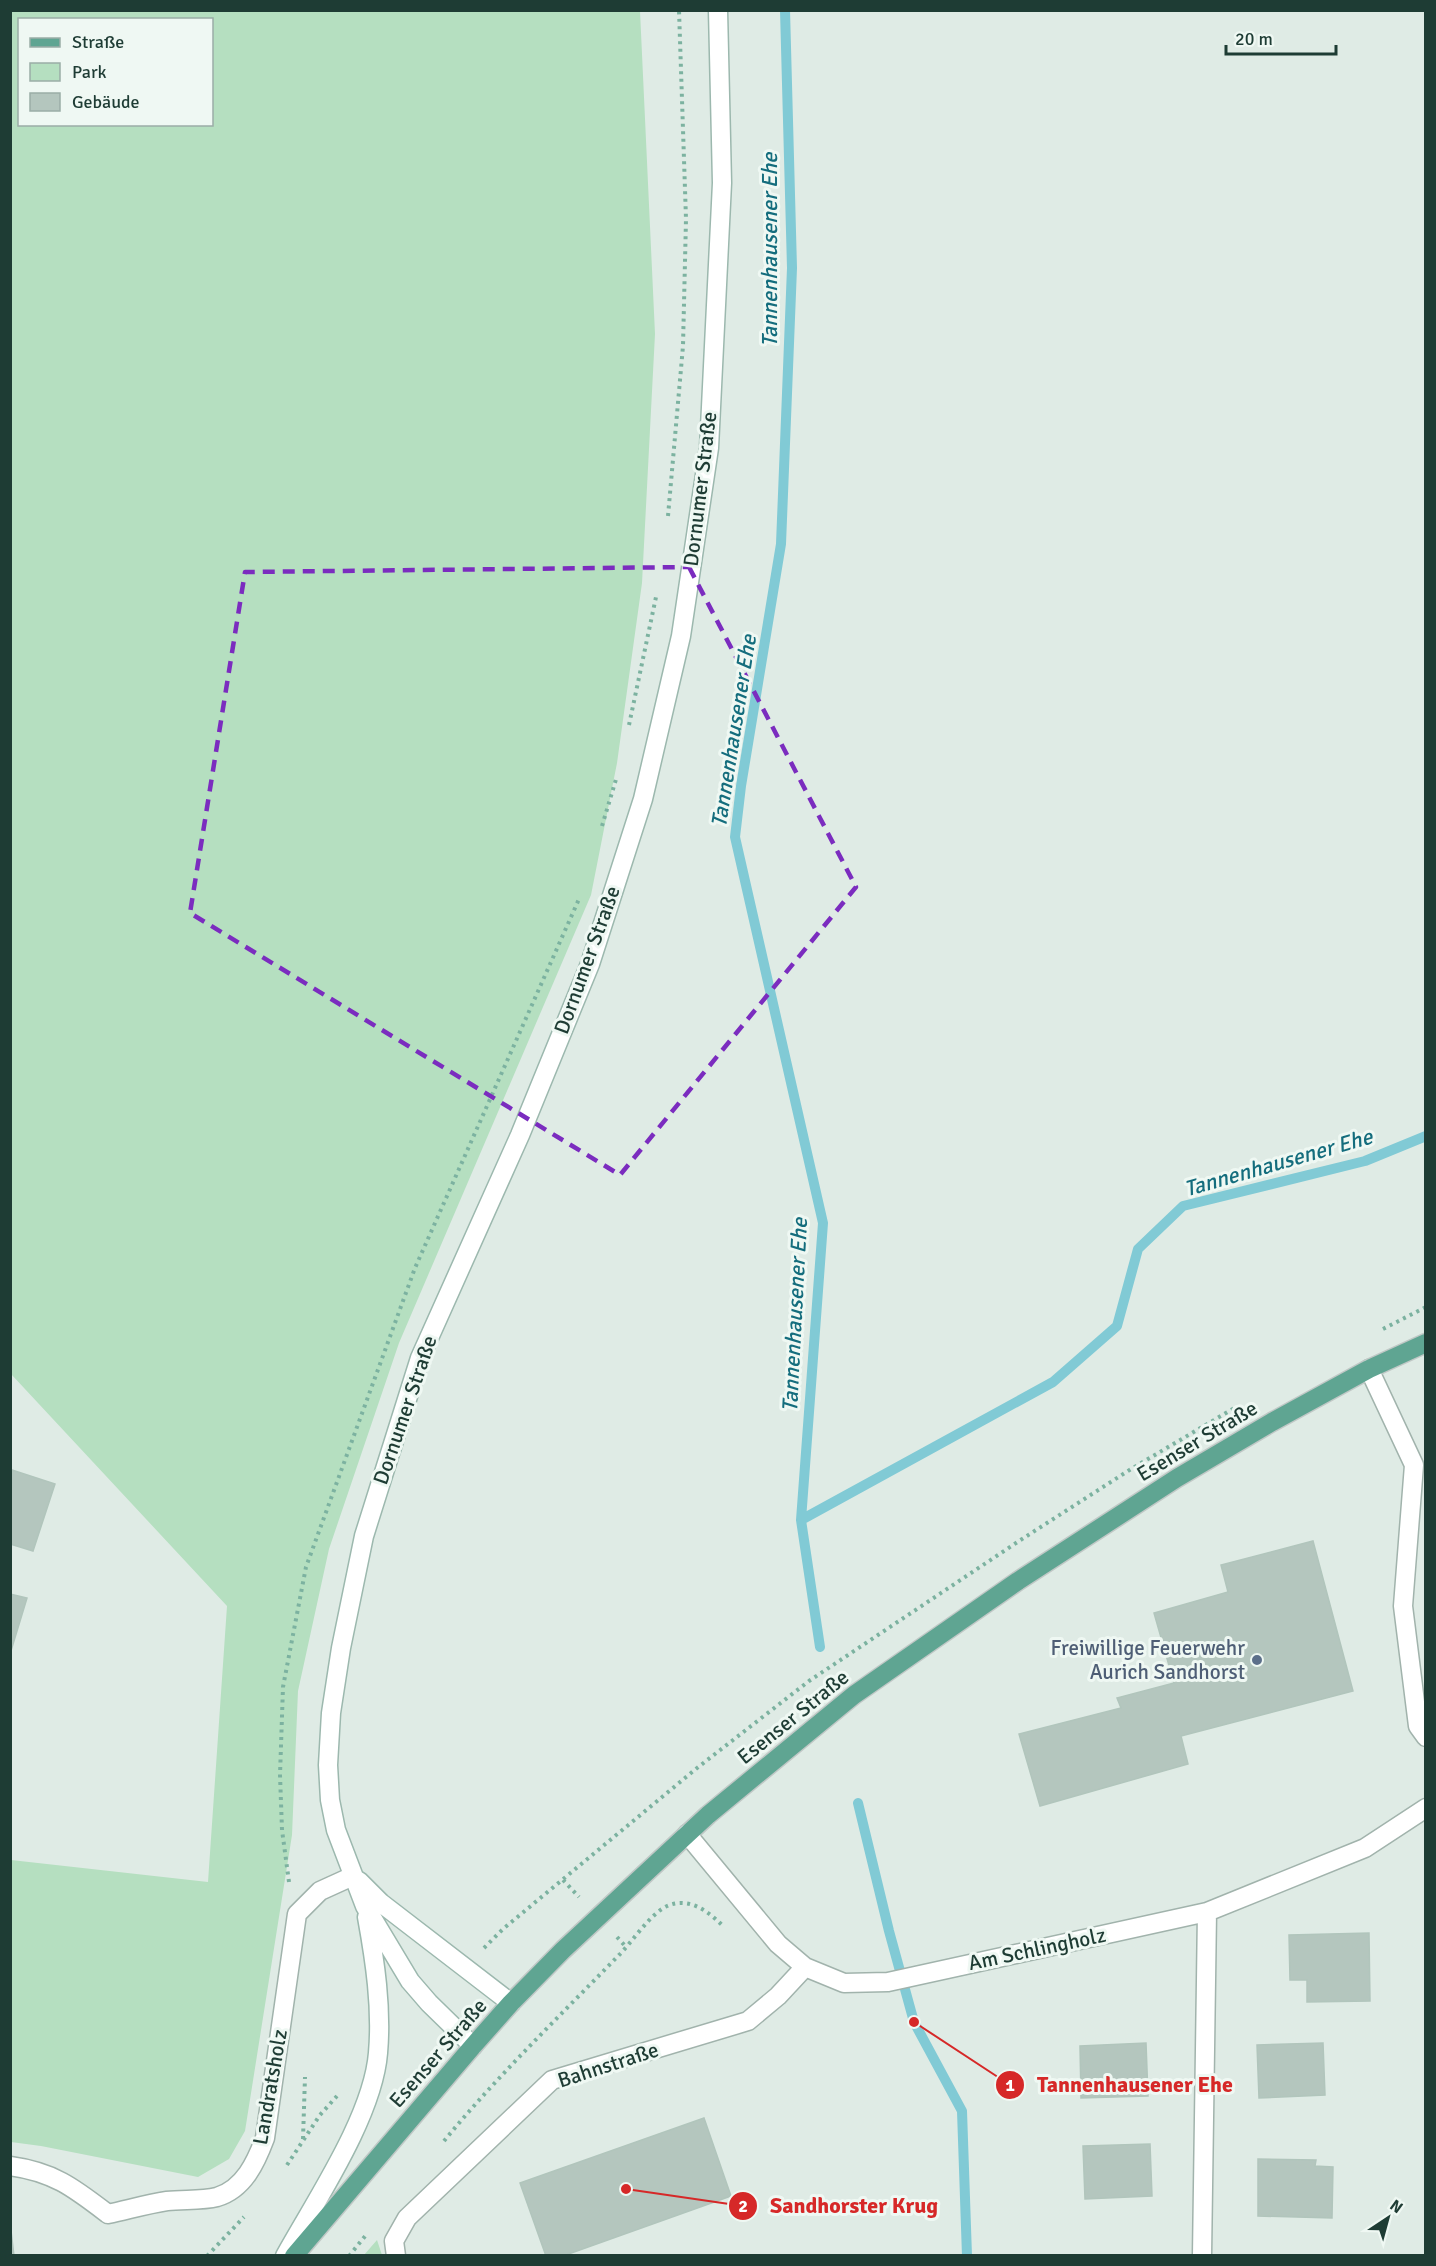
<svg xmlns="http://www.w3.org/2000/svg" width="1436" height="2266" viewBox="0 0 1436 2266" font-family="Signika,sans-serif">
<rect width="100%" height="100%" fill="#dfebe5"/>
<!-- green -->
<path fill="#b5dfc0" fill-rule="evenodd" d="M11,10L640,11L655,334L642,583L617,763L591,895L399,1343L329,1549L298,1691L292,1835L245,2131L229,2159L198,2177L41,2146L11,2142V1860L208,1882L227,1606L11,1374ZM20,20H212V124H20Z
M377,2240L382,2255H364Z"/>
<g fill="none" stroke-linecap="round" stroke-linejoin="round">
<!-- stream -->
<path stroke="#81cad5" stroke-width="10" d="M785,10L792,268L781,544L741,786L735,837L823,1223L801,1520L820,1647
M801,1520L1053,1382L1117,1326L1138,1249L1183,1206L1365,1161L1426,1136
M858,1803L889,1931L914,2022L962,2111L967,2256"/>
</g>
<!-- building -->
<path fill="#b4c6be" stroke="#b1c5bc" stroke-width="1.5" d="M12,1470L55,1484L33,1551L10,1544Z
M1313,1541L1353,1691L1181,1736L1188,1764L1040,1806L1019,1734L1121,1708L1117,1698L1174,1683L1154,1613L1228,1592L1221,1565Z
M10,1594L27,1598L10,1654Z
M1369,1933L1370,2001L1307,2002V1980H1290L1289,1935Z
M1146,2043L1148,2096L1081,2098L1080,2046Z
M1323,2043L1325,2095L1259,2098L1257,2045Z
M704,2118L731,2196L563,2256H546L520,2183Z
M1150,2144L1152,2196L1085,2199L1083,2146Z
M1258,2159L1316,2160L1315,2166L1333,2167L1332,2218L1258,2216Z
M10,2222L14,2256H10Z"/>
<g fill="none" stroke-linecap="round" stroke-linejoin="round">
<!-- service casing -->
<g stroke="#a1b3ac" stroke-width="21">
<path id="service" d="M1369,1369L1414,1465L1403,1606L1418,1726L1426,1737"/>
</g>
<!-- minor casing -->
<g stroke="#a1b3ac" stroke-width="21">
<path id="minor" d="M687,1834L778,1944L805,1967L844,1983L888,1982L1207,1912L1365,1848L1426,1808
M10,2166C54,2172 74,2188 108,2214C127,2210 147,2204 167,2201C183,2199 201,2201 217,2197C244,2189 256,2162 265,2138L297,1914L320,1891L353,1876
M396,2256L394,2241L407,2218L552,2080L748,2021L778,1996L805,1967
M1202,2256L1207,1912"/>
</g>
<!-- secondary casing -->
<g stroke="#9cb8ae" stroke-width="21">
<path id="secondary" d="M359,1881L381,1903L511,2003
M473,2046L429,2003L410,1981L365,1906L336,1830L330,1800L328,1765L331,1713L341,1648L364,1536L420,1358L520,1135L590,964L643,799L681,636L709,448L722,183L718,10
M285,2256C316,2200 373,2116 378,2053C382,2008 375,1961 367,1917"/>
</g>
<!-- primary casing -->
<g stroke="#c0c8c6" stroke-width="21">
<path id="primary" d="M294,2256L473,2046L511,2003L563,1950L708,1815L854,1695L1018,1581L1177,1478L1272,1422L1369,1369L1426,1343"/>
</g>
<!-- path -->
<path stroke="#7cb2a0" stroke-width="4" stroke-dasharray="3 4.5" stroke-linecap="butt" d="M668,516L683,346L686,219L679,10
M629,725L656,597
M602,826L617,776
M1383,1329L1426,1307
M563,1880L579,1897
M289,1882L282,1830L280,1775L283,1687L306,1567L415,1268L579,899
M617,1937L627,1948
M484,1948L503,1929L697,1768L809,1681L1019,1541L1131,1469L1236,1407
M303,2139L305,2077
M444,2141C498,2075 560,2016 619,1955C633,1941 650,1914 667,1906C689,1896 709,1912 723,1926
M287,2165L320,2115L337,2096
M207,2256L244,2217
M349,2256L366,2235"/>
<!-- service -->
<use href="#service" stroke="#fff" stroke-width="18"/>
<!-- minor -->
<use href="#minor" stroke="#fff" stroke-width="18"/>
<!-- secondary -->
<use href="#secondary" stroke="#fff" stroke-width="18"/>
<!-- primary -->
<use href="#primary" stroke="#5fa592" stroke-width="18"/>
</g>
<!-- marked area -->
<path fill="none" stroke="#7b2cbf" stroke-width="4.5" stroke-dasharray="12 8" stroke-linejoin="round" d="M689,567L856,887L620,1175L190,913L245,572Z"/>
<!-- markers -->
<circle fill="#5c6f8a" stroke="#eff8f3" stroke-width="2" cx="1257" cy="1660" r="6"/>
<g text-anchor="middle" stroke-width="6" stroke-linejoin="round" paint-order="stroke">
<!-- street labels -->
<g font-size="21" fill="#1e3c34" stroke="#eff8f3">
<text transform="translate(700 489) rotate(-83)" y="7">Dornumer Straße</text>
<text transform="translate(587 960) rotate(-70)" y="7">Dornumer Straße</text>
<text transform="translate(405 1410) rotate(-71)" y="7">Dornumer Straße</text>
<text transform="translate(1197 1441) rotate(-31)" y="7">Esenser Straße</text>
<text transform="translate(793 1717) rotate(-39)" y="7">Esenser Straße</text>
<text transform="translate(1037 1949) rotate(-12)" y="7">Am Schlingholz</text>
<text transform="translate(438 2053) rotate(-49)" y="7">Esenser Straße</text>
<text transform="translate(608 2065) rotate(-18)" y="7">Bahnstraße</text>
<text transform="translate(270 2087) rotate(-80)" y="7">Landratsholz</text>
</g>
<!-- service labels -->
<g font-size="21" fill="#4e5e75" stroke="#eff8f3" text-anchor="end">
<text x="1245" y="1655">Freiwillige Feuerwehr<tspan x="1245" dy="24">Aurich Sandhorst</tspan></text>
</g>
<!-- water labels -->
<g font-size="22" font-style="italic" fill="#146d7d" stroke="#eff8f3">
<text transform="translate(769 250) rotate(-90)" y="8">Tannenhausener Ehe</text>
<text transform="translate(733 731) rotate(-81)" y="8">Tannenhausener Ehe</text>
<text transform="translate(1278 1162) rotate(-16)" y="8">Tannenhausener Ehe</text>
<text transform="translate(794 1315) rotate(-87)" y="8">Tannenhausener Ehe</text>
</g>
</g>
<!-- callouts -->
<path fill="none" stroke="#d62828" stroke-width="2" d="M914 2022L1010 2085M626 2189L743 2206"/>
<g fill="#d62828" stroke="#eff8f3" stroke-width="2">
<circle cx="914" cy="2022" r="6"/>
<circle cx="626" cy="2189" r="6"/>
<circle cx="1010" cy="2085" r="15"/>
<circle cx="743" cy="2206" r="15"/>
</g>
<g font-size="18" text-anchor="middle" font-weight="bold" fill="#fff">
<text x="1010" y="2091">1</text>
<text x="743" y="2212">2</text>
</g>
<g font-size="22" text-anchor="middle" font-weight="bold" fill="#d62828" stroke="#eff8f3" stroke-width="6" stroke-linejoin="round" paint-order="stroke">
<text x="1135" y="2092">Tannenhausener Ehe</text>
<text x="854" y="2213">Sandhorster Krug</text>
</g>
<!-- border -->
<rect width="1436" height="2266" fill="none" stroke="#1e3c34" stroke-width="24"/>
<!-- legend -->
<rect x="18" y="18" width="195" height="108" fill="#eff8f3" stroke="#9bada7" stroke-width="1.5"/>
<rect x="30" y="38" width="30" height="9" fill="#5fa592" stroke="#9bada7" stroke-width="1.5"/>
<text x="72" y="48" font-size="18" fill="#1e3c34">Straße</text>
<rect x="30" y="63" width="30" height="18" fill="#b5dfc0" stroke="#9bada7" stroke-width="1.5"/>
<text x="72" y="78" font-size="18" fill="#1e3c34">Park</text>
<rect x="30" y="93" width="30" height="18" fill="#b4c6be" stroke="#9bada7" stroke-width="1.5"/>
<text x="72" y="108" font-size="18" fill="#1e3c34">Gebäude</text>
<!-- north arrow -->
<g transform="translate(1388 2218) rotate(36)" stroke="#eff8f3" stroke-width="4.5" paint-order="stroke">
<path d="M0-4.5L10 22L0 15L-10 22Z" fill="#1e3c34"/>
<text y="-9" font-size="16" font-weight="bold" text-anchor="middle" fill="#1e3c34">N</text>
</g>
<!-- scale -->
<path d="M1226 45v9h110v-9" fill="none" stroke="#1e3c34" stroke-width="3"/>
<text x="1235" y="45" font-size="18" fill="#1e3c34" stroke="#eff8f3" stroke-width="4.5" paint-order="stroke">20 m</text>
</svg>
